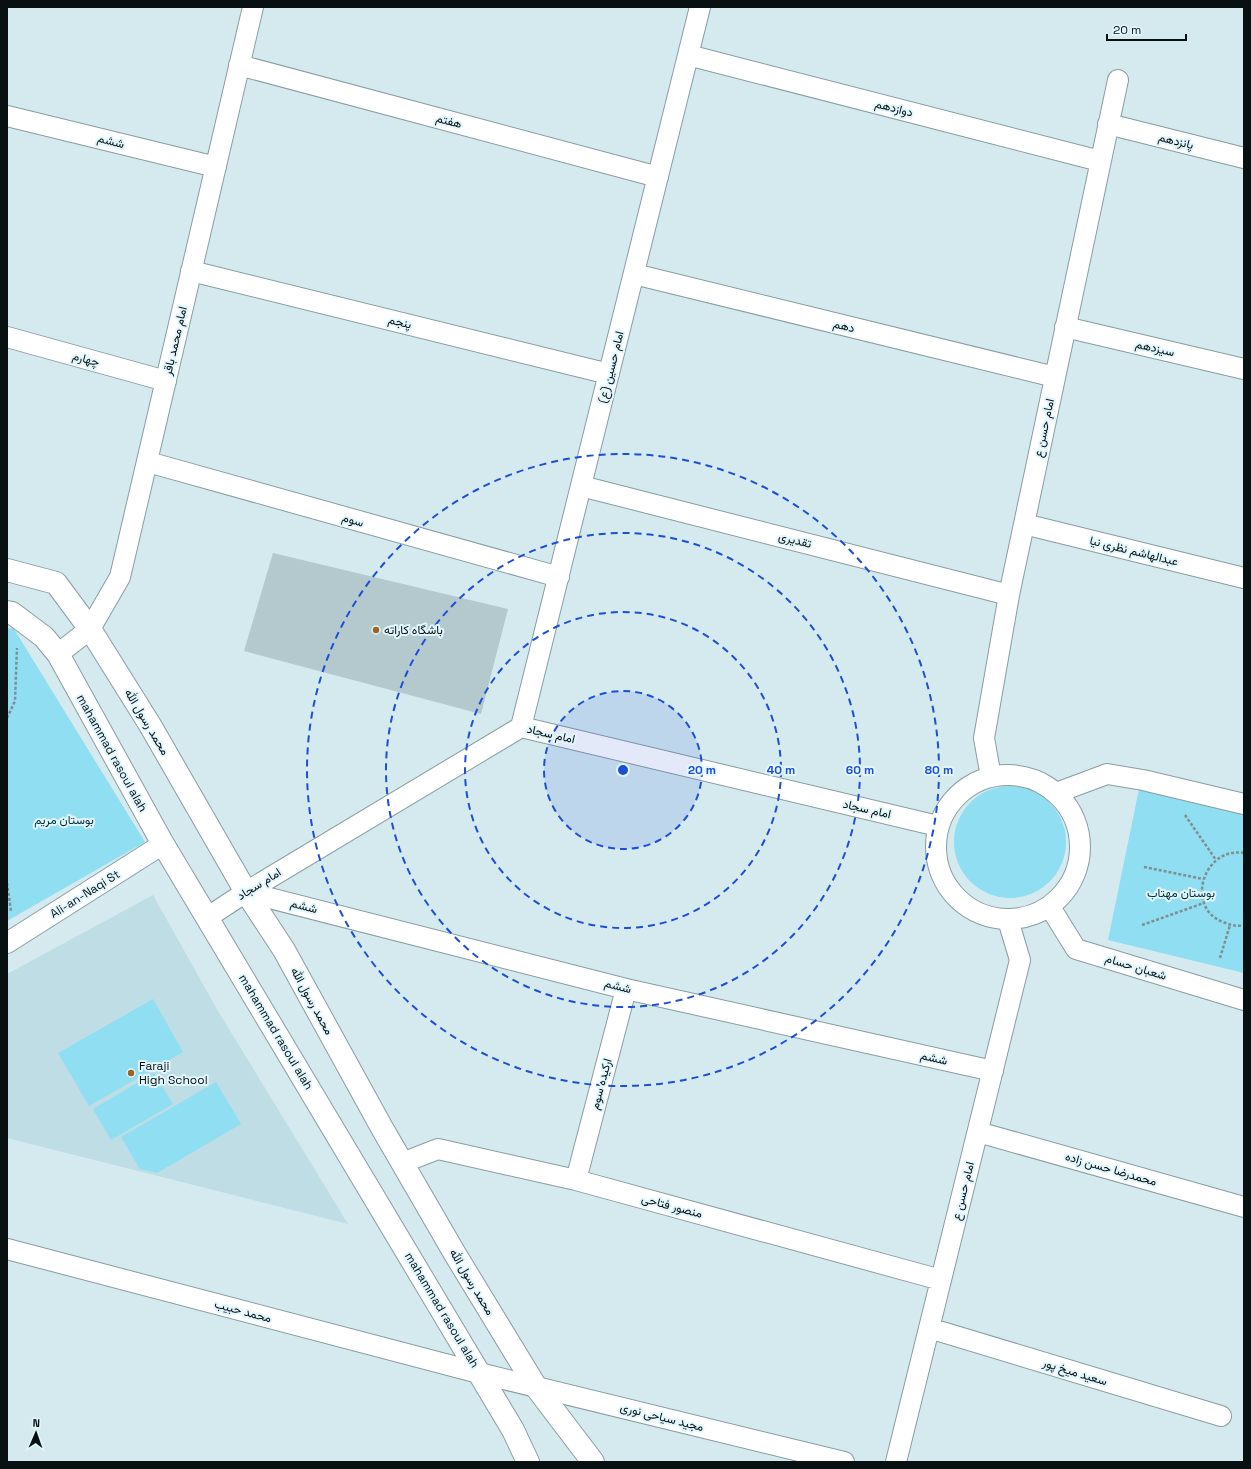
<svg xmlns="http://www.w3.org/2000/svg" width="1251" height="1469" viewBox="0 0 1251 1469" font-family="'Space Grotesk',Vazirmatn,sans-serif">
<rect width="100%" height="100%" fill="#d4eaef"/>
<!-- built -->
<path fill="#bfdde5" d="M153,895L218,1011L348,1224L7,1138V974Z"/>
<!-- green -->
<path fill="#8fdef2" d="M7,628L14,629L145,842L7,921Z
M954 842a56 56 0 1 1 112 0a56 56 0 1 1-112 0Z
M1139,789L1244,814V973L1108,940Z
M153,999L183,1052L89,1106L58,1053Z
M154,1073L173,1104L111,1140L93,1109Z
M216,1082L241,1124L157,1173L140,1169L121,1137Z"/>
<!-- building -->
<path fill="#b4c9ce" d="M273,553L508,609L481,714L244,651Z"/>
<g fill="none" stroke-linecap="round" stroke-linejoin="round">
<!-- minor casing -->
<g stroke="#899da3" stroke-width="22">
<path id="minor" d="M688,55L1100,161
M239,65L658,177
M7,116L216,167
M1108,124L1244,158
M191,271L609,374
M634,274L1055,377
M1065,327L1244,369
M7,337L166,381
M148,462L559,577
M581,486L1009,595
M1024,524L1244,578
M58,654L90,629L120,577L253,7
M521,727L700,7
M936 847a72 72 0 1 1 144 0a72 72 0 1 1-144 0Z
M991,777L984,738L1009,595L1118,80
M1056,793L1107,774L1143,780L1244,804
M246,892L626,989L993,1071
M1050,907L1076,949L1244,1000
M208,917L246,892L521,727L938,826
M7,943L163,844
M978,1132L1244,1207
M402,1163L438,1149L576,1180L941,1280
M576,1180L626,989
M7,1249L479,1373L844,1462
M929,1328L1221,1416
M896,1462L1020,960L1008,920"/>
</g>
<!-- tertiary casing -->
<g stroke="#899da3" stroke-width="24">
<path id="tertiary" d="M7,570L56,583L90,629L150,725L246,892L284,950L382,1128L455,1254L536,1387L593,1462
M7,612L12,613L44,637L58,654L163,844L513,1430L528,1462"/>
</g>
<!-- path -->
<path stroke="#7e8f92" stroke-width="2.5" stroke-dasharray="3 2" stroke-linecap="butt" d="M7,718L15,701L17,648
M1185,815L1216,860
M1244,853C1204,846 1184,907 1223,922C1230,925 1237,927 1244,925
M1144,867L1203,879
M7,883L11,911
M1142,925L1204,903
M1220,958L1230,925"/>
<!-- minor -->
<use href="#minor" stroke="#fff" stroke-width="20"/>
<!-- tertiary -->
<use href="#tertiary" stroke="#fff" stroke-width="22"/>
</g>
<!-- distance rings -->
<circle cx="623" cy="770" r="79" fill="#1d4ed8" fill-opacity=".12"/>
<g fill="none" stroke="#1d4ed8" stroke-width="2" stroke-dasharray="7 5">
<circle cx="623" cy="770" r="79"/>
<circle cx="623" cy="770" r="158"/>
<circle cx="623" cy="770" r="237"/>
<circle cx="623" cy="770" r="316"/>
</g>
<!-- markers -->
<g fill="#9c6420" stroke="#e1f7fd" stroke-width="1.5">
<circle cx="376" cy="630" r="4"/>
<circle cx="131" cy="1073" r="4"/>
</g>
<g text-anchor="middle" stroke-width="4" stroke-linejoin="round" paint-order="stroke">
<!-- street labels -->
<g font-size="12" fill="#081012" stroke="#e1f7fd">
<text transform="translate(894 108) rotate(14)" y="4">دوازدهم</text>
<text transform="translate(449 121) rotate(15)" y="4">هفتم</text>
<text transform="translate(111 141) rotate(14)" y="4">ششم</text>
<text transform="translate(1176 141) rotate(14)" y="4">پانزدهم</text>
<text transform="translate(400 322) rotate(14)" y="4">پنجم</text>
<text transform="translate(844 326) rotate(14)" y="4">دهم</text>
<text transform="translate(175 341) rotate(-77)" y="4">امام محمد باقر</text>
<text transform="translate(1155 348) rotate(13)" y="4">سیزدهم</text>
<text transform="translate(86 359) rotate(15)" y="4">چهارم</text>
<text transform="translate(611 367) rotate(-76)" y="4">امام حسین (ع)</text>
<text transform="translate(1044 428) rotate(-78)" y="4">امام حسن ع</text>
<text transform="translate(353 520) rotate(16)" y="4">سوم</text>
<text transform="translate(795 540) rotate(14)" y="4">تقدیری</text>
<text transform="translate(1134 551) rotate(14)" y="4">عبدالهاشم نظری نیا</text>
<text transform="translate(147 722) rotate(59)" y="4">محمد رسول الله</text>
<text transform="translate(551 734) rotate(13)" y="4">امام سجاد</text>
<text transform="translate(112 753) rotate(61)" y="4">mahammad rasoul alah</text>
<text transform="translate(867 809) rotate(13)" y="4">امام سجاد</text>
<text transform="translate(259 884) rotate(-32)" y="4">امام سجاد</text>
<text transform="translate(85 894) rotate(-32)" y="4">Ali-an-Naqi St</text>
<text transform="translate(304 906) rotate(14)" y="4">ششم</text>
<text transform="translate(1136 967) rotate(17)" y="4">شعبان حسام</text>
<text transform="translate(618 986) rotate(14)" y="4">ششم</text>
<text transform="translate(312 1001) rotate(61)" y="4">محمد رسول الله</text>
<text transform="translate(276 1032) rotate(59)" y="4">mahammad rasoul alah</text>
<text transform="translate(934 1058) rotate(13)" y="4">ششم</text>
<text transform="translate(601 1084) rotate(-75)" y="4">ارکیده سوم</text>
<text transform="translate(1111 1169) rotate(16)" y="4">محمدرضا حسن زاده</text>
<text transform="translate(963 1191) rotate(-76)" y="4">امام حسن ع</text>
<text transform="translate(672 1206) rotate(15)" y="4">منصور فتاحی</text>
<text transform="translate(472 1282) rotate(59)" y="4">محمد رسول الله</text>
<text transform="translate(442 1310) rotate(59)" y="4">mahammad rasoul alah</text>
<text transform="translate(243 1311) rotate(15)" y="4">محمد حبیب</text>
<text transform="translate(1075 1372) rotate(17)" y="4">سعید میخ پور</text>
<text transform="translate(662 1417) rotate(14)" y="4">مجید سیاحی نوری</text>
</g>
<!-- poi labels -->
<g font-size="12" fill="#081012" stroke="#e1f7fd" text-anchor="start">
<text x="384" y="634">باشگاه کاراته</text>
<text x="139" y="1070">Faraji<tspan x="139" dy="14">High School</tspan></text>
</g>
<!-- park labels -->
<g font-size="12" fill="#002f39" stroke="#e1f7fd">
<text x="64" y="824">بوستان مریم</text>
<text x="1181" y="897">بوستان مهتاب</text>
</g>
</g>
<circle cx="623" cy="770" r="6" fill="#1d4ed8" stroke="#e1f7fd" stroke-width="2"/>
<g font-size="12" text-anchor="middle" font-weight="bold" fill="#1d4ed8" stroke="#e1f7fd" stroke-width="4" stroke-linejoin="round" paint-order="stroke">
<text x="702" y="774">20 m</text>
<text x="781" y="774">40 m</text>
<text x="860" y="774">60 m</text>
<text x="939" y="774">80 m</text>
</g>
<!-- border -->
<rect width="1251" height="1469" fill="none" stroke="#081012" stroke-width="16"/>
<!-- north arrow -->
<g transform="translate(36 1433) rotate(2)" stroke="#e1f7fd" stroke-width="3" paint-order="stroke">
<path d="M0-3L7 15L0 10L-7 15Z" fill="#081012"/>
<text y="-6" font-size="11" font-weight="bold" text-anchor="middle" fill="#081012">N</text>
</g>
<!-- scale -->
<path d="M1107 34v6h79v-6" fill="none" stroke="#081012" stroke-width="2"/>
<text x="1113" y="34" font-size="12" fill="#081012" stroke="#e1f7fd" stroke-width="3" paint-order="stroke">20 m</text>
</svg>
